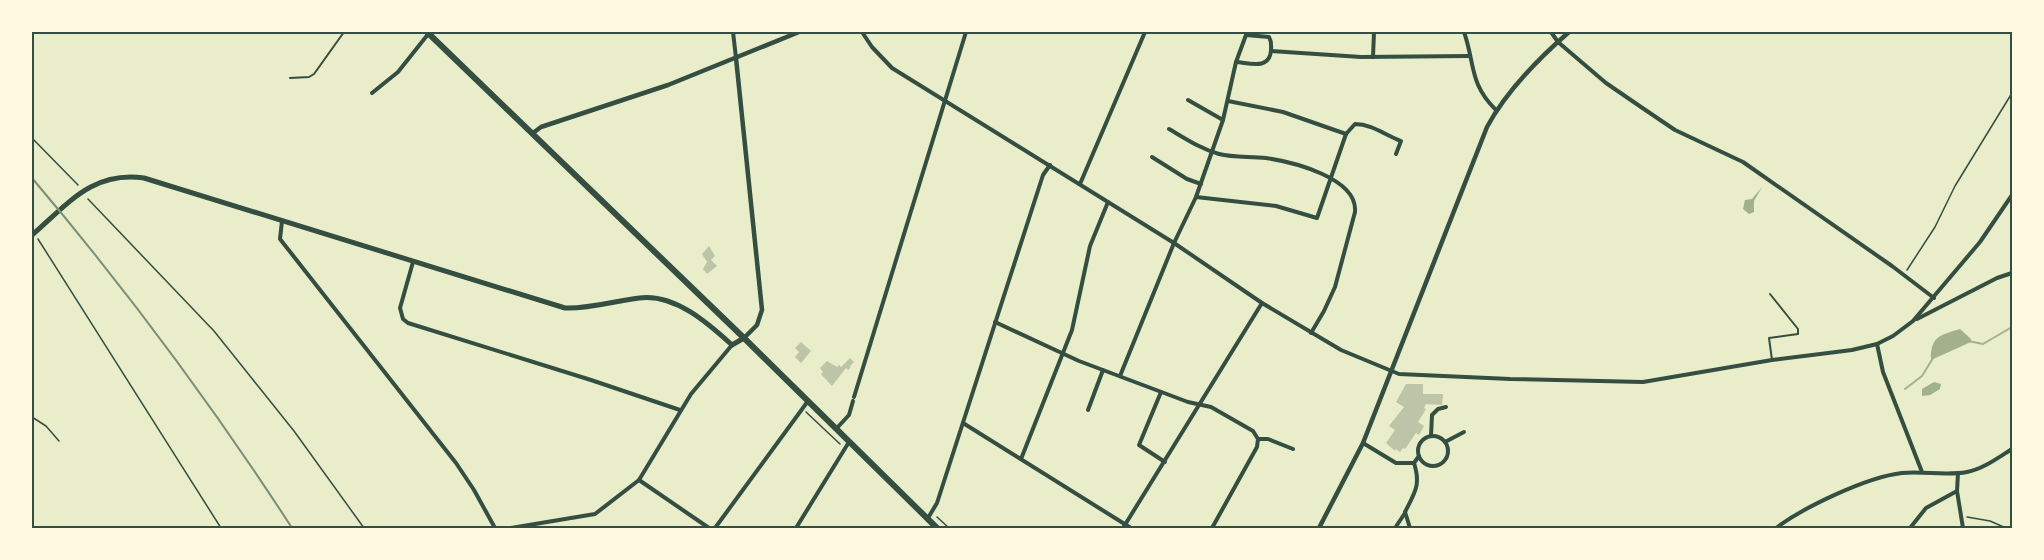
<svg xmlns="http://www.w3.org/2000/svg" width="2044" height="560" font-family="Overpass,sans-serif">
<style>
.water{fill:#a3b18a}
.lines{fill:none;stroke-linecap:round;stroke-linejoin:round}
.stream{stroke:#a3b18a;stroke-width:2}
.building{fill:#bcc5a7}
.path{stroke:#344e41;stroke-width:1.5}
.service{stroke:#344e41;stroke-width:2}
.minor{stroke:#344e41;stroke-width:4}
.tertiary{stroke:#344e41;stroke-width:4.5}
.secondary{stroke:#344e41;stroke-width:5}
.primary{stroke:#344e41;stroke-width:6}
.rail{stroke:#7c8e77;stroke-width:2}
.neatline{fill:none;stroke:#344e41;stroke-width:2}
</style>
<rect width="100%" height="100%" fill="#e9edc9"/>
<g class="water">
<polygon points="1762,187 1754,201 1754,212 1749,214 1743,209 1745,200 1752,199"/>
<path d="M1960 329 1971 339V342L1931 360C1930 336 1941 335 1960 329Z"/>
<polygon points="1934,382 1941,384 1940,389 1930,395 1922,396 1922,389"/>
</g>
<g class="lines">
<g class="stream">
<polyline points="1968,341 1983,344 2012,327"/>
<polyline points="1905,389 1922,376 1933,358"/>
</g>
</g>
<g class="building">
<polygon points="709,246 715,256 711,260 717,266 707,274 703,269 707,262 702,254"/>
<polygon points="801,342 811,351 801,363 795,357 799,352 795,348"/>
<polygon points="850,358 854,362 850,366 851,367 848,370 846,368 832,386 821,374 823,372 820,368 827,361 837,367 839,365 841,367"/>
<polygon points="1406,384 1423,384 1423,394 1443,394 1442,405 1426,404 1424,408 1426,409 1418,422 1424,426 1419,435 1416,433 1405,449 1403,448 1400,452 1396,449 1395,451 1386,443 1395,430 1389,426 1404,407 1396,402"/>
</g>
<g class="lines">
<g class="path">
<polyline points="32,138 78,185"/>
<polyline points="88,199 214,331 294,431 364,528"/>
<polyline points="38,239 221,528"/>
<polyline points="1907,270 1935,227 1955,186 2012,93"/>
<polyline points="806,412 840,444"/>
<polyline points="32,417 46,426 59,441"/>
<polyline points="937,517 949,528"/>
<polyline points="1967,517 1990,521 2006,528"/>
</g>
<g class="service">
<polyline points="290,78 309,77 314,74 344,32"/>
<polyline points="1770,294 1798,329 1798,334 1769,338 1772,360"/>
</g>
<g class="minor">
<polyline points="733,32 736,58"/>
<polyline points="862,32 872,47 892,68 1174,243 1262,303 1341,350 1399,374 1510,379 1643,382 1772,360 1852,350 1877,344 1893,336 1913,321 1980,242 2012,195"/>
<path d="M1464 32C1475 63 1469 84 1496 110"/>
<polyline points="1551,32 1558,42 1606,83 1641,107 1675,130 1743,162 1892,266 1934,298"/>
<path d="M1246 35 1269 37C1272 42 1271 45 1271 51 1269 70 1250 63 1236 62Z"/>
<polyline points="1271,51 1361,57 1470,56"/>
<polyline points="1373,57 1374,32"/>
<polyline points="372,93 398,72 429,33"/>
<polyline points="1188,100 1223,120"/>
<polyline points="1228,101 1283,112 1346,134"/>
<path d="M1169 129C1186 139 1201 149 1219 154 1234 158 1251 156 1266 158 1293 162 1358 178 1355 212L1335 287 1324 311 1311 333"/>
<polyline points="1152,157 1187,179 1201,184"/>
<polyline points="1080,184 1145,32"/>
<path d="M1196 197 1276 206 1317 218 1346 134 1355 124C1372 124 1385 135 1401 141L1396 154"/>
<polyline points="282,221 280,239 456,463 474,490 495,528"/>
<polyline points="413,262 400,308 403,319 408,323 591,380 680,410"/>
<polyline points="1917,319 1997,278 2012,273"/>
<polyline points="995,322 1079,361 1188,402 1211,407 1253,431 1258,439 1268,439 1293,449"/>
<polyline points="1877,344 1883,372 1922,472"/>
<polyline points="1120,376 1174,243 1196,197 1223,120 1236,62"/>
<polyline points="1161,392 1139,445 1165,462"/>
<polyline points="854,397 966,32"/>
<polyline points="1088,410 1103,370"/>
<polyline points="963,423 1131,528"/>
<polyline points="836,429 849,415 853,401"/>
<polyline points="1431,436 1432,415 1438,409 1446,407"/>
<circle cx="1433" cy="451" r="15"/>
<polyline points="1445,442 1464,432"/>
<polyline points="1363,443 1396,463 1414,463 1419,456"/>
<polyline points="1021,459 1072,330 1090,246 1108,202"/>
<polyline points="1958,473 1957,491 1963,528"/>
<polyline points="639,480 709,528"/>
<polyline points="928,518 937,503 1043,175 1050,165"/>
<polyline points="511,528 595,514 639,480 691,394 732,345"/>
<polyline points="715,528 808,401"/>
<polyline points="796,528 849,442"/>
<polyline points="1123,528 1262,303"/>
<polyline points="1212,528 1257,447 1258,439"/>
<polyline points="1395,528 1405,513"/>
<path d="M1410 528 1405 512C1415 492 1421 485 1414 463"/>
<path d="M1776 528C1804 507 1867 477 1902 473 1924 471 1946 476 1967 472 1983 469 1999 457 2012 449"/>
<polyline points="1910,528 1926,508 1957,491"/>
</g>
<g class="tertiary">
<polyline points="736,58 762,310 757,325 744,338"/>
<polyline points="533,133 541,127 668,85 799,32"/>
<path d="M1319 528 1363 443 1487 127C1507 90 1538 59 1569 32"/>
</g>
<path class="secondary" d="M32 235C68 204 92 171 144 178L565 308C590 309 614 301 639 298 674 293 708 323 732 345L744 338"/>
<polyline class="primary" points="427,32 744,338 937,528"/>
<path class="rail" d="M32 178C126 289 213 406 292 528"/>
</g>
<rect width="2044" height="560" fill="none" stroke="#fefae0" stroke-width="66"/>
<rect x="33" y="33" width="1978" height="494" class="neatline"/>
</svg>
